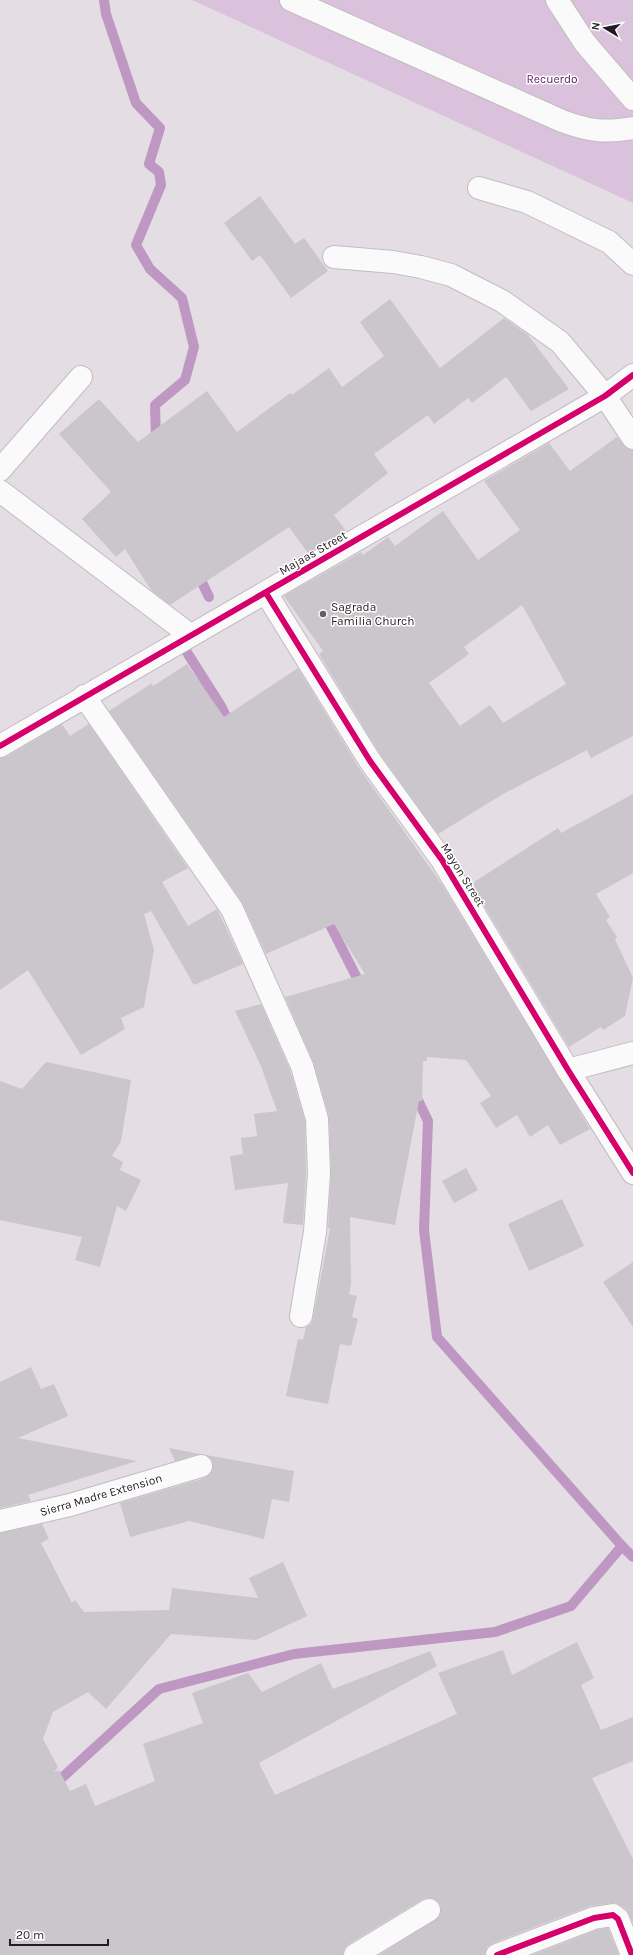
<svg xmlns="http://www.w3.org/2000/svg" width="633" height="1955" font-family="Karla,sans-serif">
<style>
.green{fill:#dbc2dc}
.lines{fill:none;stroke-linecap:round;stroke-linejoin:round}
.stream{stroke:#be98c2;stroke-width:10}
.building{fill:#cac6cb;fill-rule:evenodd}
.minor-casing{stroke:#c1bcc1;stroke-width:24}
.minor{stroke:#fbfafb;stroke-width:22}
.cycleway-casing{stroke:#fff;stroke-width:8}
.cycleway{stroke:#d6006c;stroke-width:6}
.poi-dot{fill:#656065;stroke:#fff;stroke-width:1.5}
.labels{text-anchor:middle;stroke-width:3;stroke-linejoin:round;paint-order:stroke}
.park-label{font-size:12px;fill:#58185f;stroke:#fff}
.street-label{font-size:12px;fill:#211c21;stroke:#fff}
.poi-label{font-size:12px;fill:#211c21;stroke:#fff;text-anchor:start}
</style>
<rect width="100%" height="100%" fill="#e4dee4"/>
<polygon class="green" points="192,0 633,0 633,203"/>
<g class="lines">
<g class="stream">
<polyline points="104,0 106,14 136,103 160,128 149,164 159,172 161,185 136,245 150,269 182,298 194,347 185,380 155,405 156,441"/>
<polyline points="197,572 209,597"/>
<polyline points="181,643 221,706 231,727"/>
<polyline points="325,915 362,988"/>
<polyline points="413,1090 428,1121 424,1230 437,1337 622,1546"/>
<polyline points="53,1786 159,1689 294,1654 495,1632 571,1606 622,1546 633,1557"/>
</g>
</g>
<g class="building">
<polygon points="260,196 295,244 304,238 328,271 291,298 260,255 252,261 224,223"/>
<polygon points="390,299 440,368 504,318 528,335 569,389 531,411 506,377 472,403 468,398 434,424 428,415 374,454 388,473 334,515 346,531 308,553 289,527 170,605 151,590 125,549 116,557 82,519 111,492 59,434 99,399 138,442 207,391 237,432 290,393 292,395 329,368 342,387 384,356 360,322"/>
<path d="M617 437 627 449 633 450V736L591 758 587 750 503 794 438 834 380 754 319 654 323 651 284 596 361 552 363 555 388 537 395 546 443 511 478 560 520 530 484 481 549 443 570 471ZM522 605 566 684 503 723 490 705 460 726 429 683 469 654 464 647Z"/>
<polygon points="187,664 224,717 298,668 359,768 443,886 590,1129 560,1145 548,1125 530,1137 517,1115 496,1128 480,1103 491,1096 466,1060 427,1057 427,1061 423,1061 422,1101 419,1101 395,1225 350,1217 351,1284 349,1294 357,1296 352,1317 358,1319 351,1346 340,1344 328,1404 286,1396 298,1339 303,1340 306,1327 311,1324 313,1318 330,1229 328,1228 331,1173 329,1116 313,1061 285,997 365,974 334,924 266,954 242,902 109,711 152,683 153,686"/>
<polygon points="62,724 70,736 89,724 188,868 162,882 188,926 217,909 243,964 194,985 151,911 144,914 154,950 144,1007 121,1018 125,1029 81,1055 28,970 0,990 0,758 6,757"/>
<polygon points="633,794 633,873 596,894 610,917 606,920 617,937 615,939 633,978 625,1016 603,1030 601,1027 569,1047 471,884 558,828 561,833"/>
<polygon points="261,1004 290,1070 305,1121 306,1173 303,1225 283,1223 288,1183 235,1190 230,1156 243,1154 241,1138 257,1136 254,1114 277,1111 261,1066 235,1011"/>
<polygon points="46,1062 131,1080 121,1141 112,1156 123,1162 120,1170 141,1180 126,1211 117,1206 100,1267 75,1260 82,1237 0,1220 0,1081 22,1089"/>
<polygon points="466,1168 478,1190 454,1203 442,1181"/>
<polygon points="562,1199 584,1246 529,1271 508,1224"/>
<polygon points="633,1262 633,1327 603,1282"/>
<polygon points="31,1367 41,1389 54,1384 68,1416 18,1438 137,1461 28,1495 31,1501 0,1508 0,1382"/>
<polygon points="169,1448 200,1454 175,1461"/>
<polygon points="206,1455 294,1471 289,1502 272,1499 264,1539 189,1521 130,1537 120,1503 205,1478 210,1474 213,1469 213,1462"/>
<polygon points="42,1524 49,1539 41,1543 72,1603 75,1600 84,1612 169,1610 172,1588 258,1598 249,1578 283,1562 307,1616 256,1640 171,1634 106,1709 88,1692 53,1712 43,1739 58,1767 54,1772 59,1770 70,1791 86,1784 95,1806 155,1781 143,1744 203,1723 192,1693 248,1673 262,1692 321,1663 333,1689 430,1651 437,1666 259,1763 275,1795 457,1714 438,1673 503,1650 512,1675 577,1642 594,1678 581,1685 601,1730 633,1717 633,1761 592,1778 633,1859 633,1923 626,1909 616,1903 611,1903 590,1906 493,1943 487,1947 485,1955 379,1955 440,1916 441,1910 440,1904 435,1899 428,1898 423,1899 349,1944 344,1949 343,1955 0,1955 0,1533"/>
<polygon points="608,1928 619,1955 532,1955 597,1930"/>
</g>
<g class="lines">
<g class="minor-casing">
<g id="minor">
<path d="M291 0 562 121C589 131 605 133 633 128"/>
<polyline points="557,0 585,43 633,99"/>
<polyline points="479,188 527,202 609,242 633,264"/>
<polyline points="334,257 393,262 421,267 451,275 502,301 560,342 605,396 633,438"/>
<polyline points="0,470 81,377"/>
<polyline points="0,491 190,635"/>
<polyline points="266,593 370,761 442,860 568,1070 633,1173"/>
<polyline points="84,696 232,909 302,1066 317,1119 319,1173 315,1232 301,1316"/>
<polyline points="0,746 605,396 633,375"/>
<polyline points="568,1070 633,1053"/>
<polyline points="0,1521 70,1505 201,1466"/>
<polyline points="355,1955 429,1910"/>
<polyline points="497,1955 594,1918 613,1915 618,1919 632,1955"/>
</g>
</g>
<use href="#minor" class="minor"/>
<g class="cycleway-casing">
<g id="cycleway">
<polyline points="266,593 370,761 442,860 568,1070 633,1173"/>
<polyline points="0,746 605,396 633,375"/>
<polyline points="497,1955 594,1918 613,1915 618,1919 632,1955"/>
</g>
</g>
<use href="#cycleway" class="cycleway"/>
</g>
<circle class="poi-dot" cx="323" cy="614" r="4"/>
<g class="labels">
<g class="park-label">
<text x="552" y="83">Recuerdo</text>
</g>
<g class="street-label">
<text transform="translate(313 553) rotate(-30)" y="4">Majaas Street</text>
<text transform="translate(463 875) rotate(58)" y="4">Mayon Street</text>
<text transform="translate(101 1495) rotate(-16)" y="4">Sierra Madre Extension</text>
</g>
<g class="poi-label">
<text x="331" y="611">Sagrada<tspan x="331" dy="14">Familia Church</tspan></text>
</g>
</g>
<g transform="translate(605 28) rotate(280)" stroke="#ffffff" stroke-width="3" paint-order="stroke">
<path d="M0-3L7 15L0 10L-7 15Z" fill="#211c21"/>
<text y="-6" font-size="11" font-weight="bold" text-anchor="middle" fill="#211c21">N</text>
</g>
<path d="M10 1939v6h98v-6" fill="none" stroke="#211c21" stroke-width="2"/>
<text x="16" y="1939" font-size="12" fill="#211c21" stroke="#ffffff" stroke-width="3" paint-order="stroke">20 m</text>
</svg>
